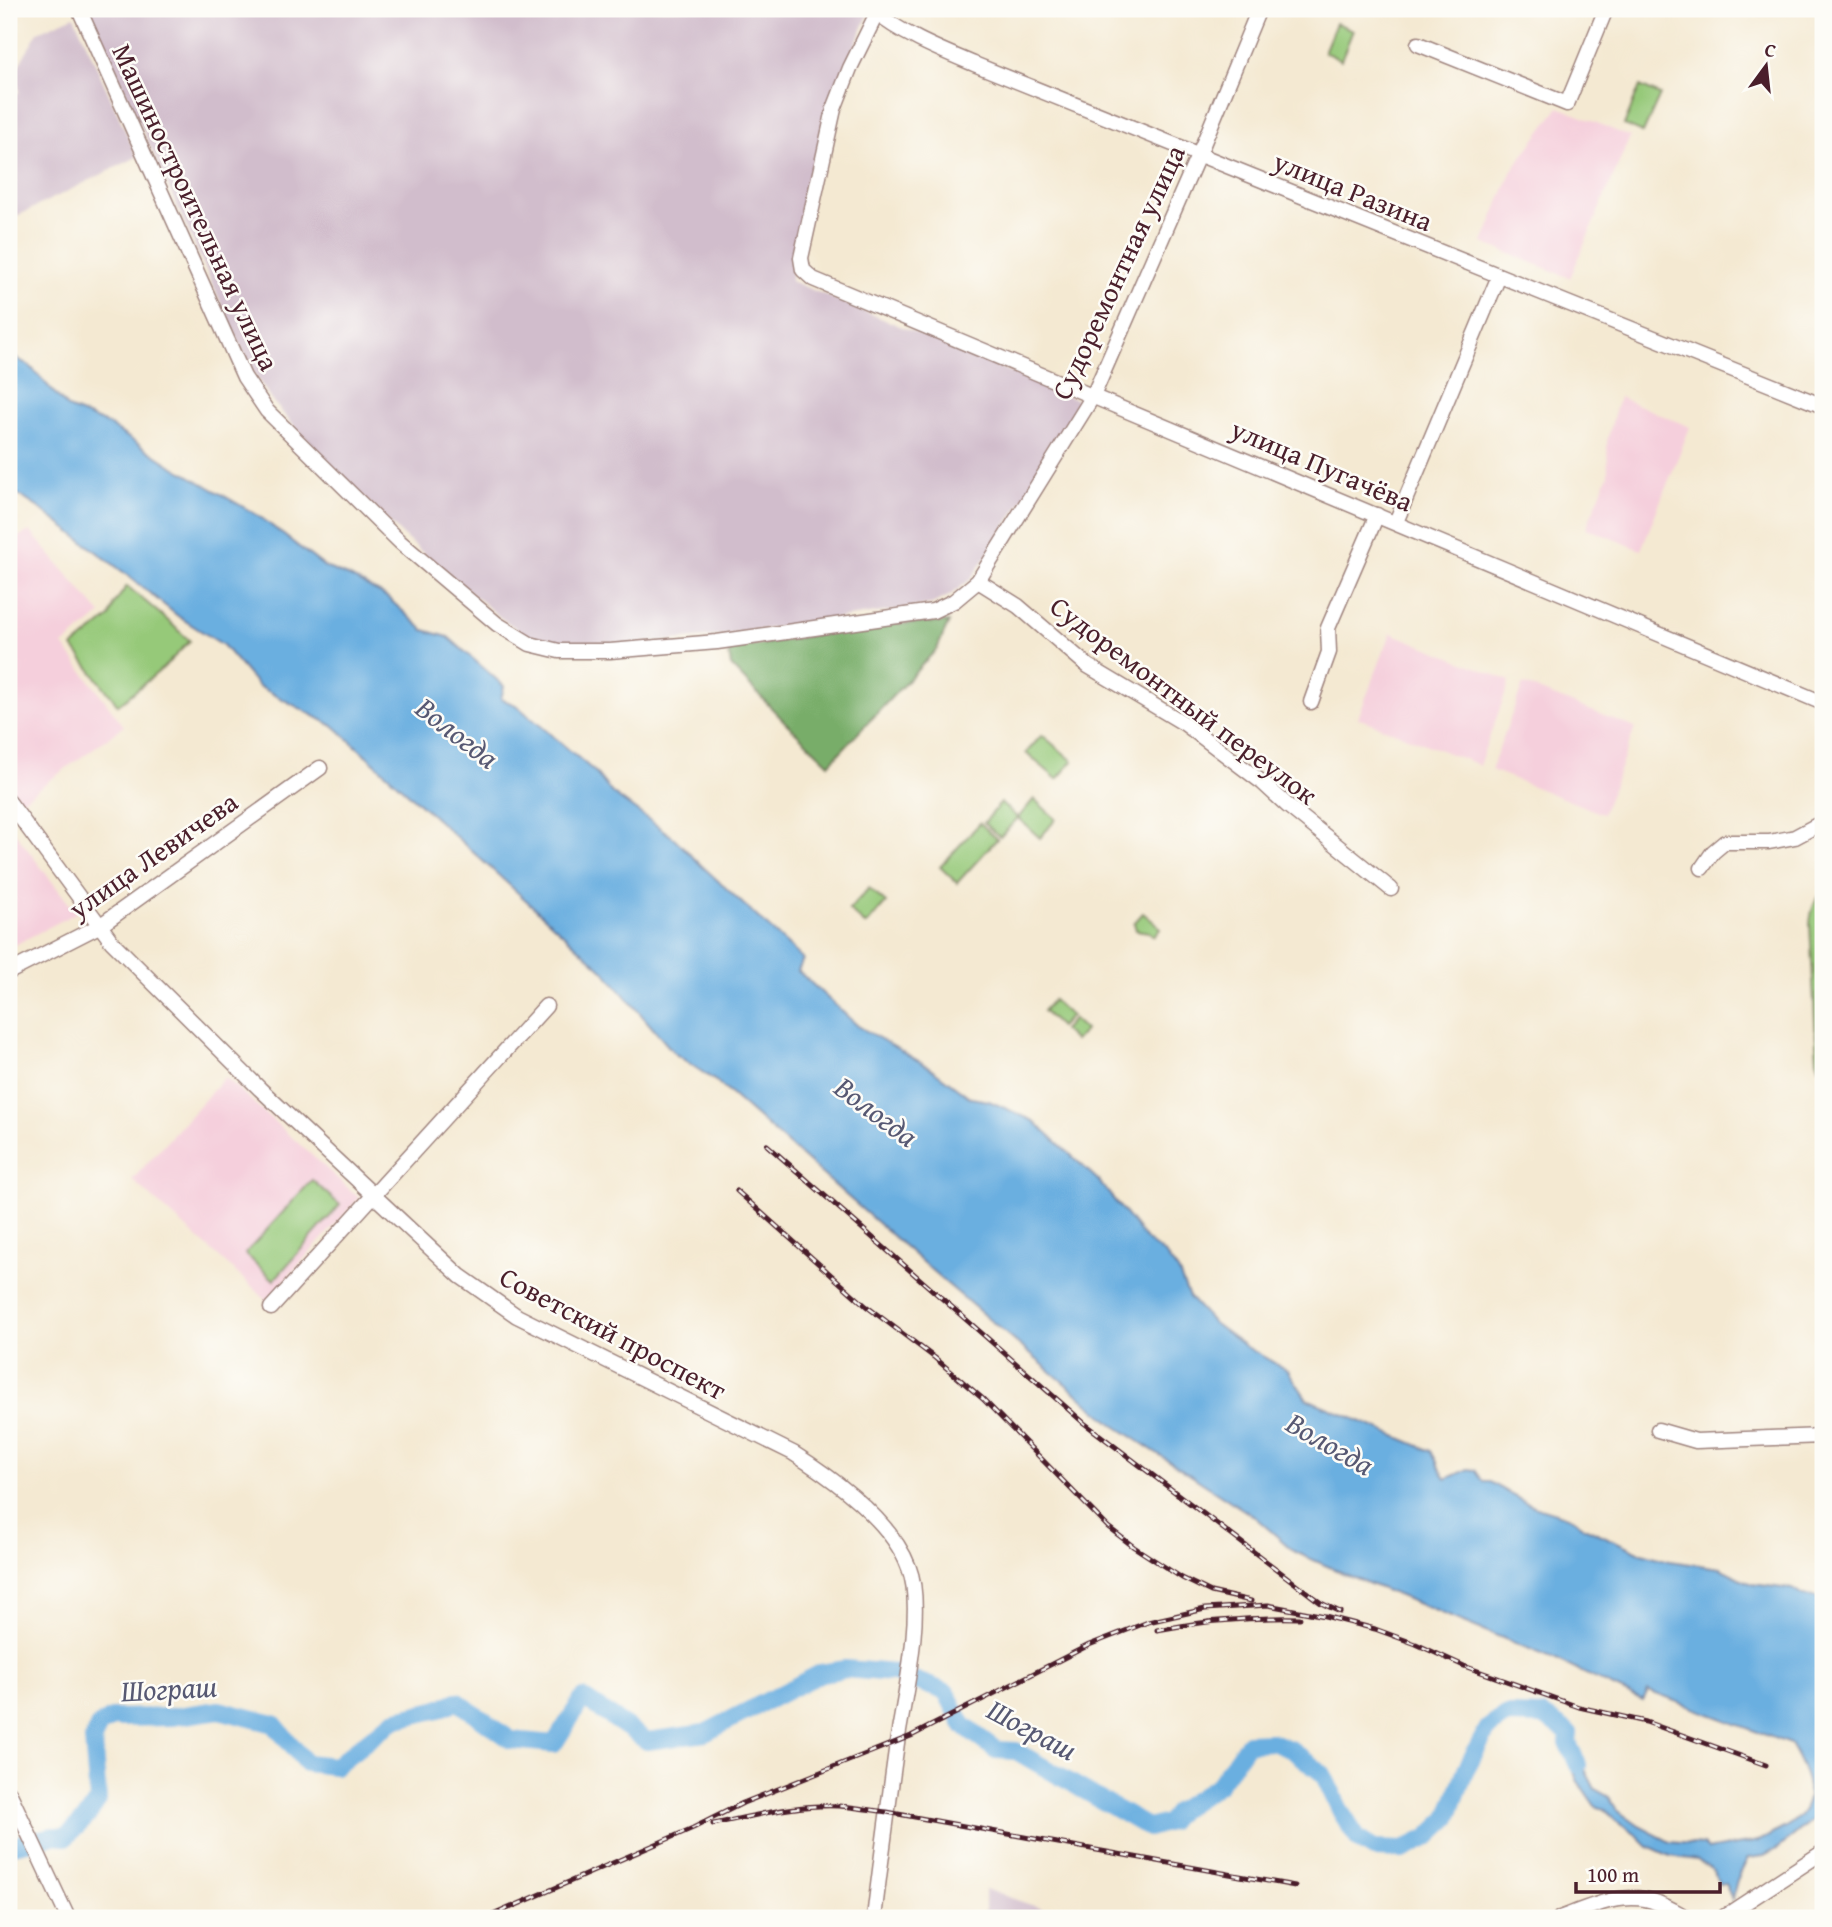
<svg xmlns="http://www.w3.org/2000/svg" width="1832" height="1927" font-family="'Gentium Book Plus',serif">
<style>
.built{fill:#f5cfdc}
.industrial{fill:#d1bdcc}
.green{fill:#96c979;stroke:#707452;stroke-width:2}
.forest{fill:#78ad69;stroke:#61664a;stroke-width:2}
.water{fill:#6aafe0;stroke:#5a6786;stroke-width:2}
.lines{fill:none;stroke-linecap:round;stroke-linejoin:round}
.river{stroke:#6aafe0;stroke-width:18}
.minor-casing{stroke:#9f847e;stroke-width:17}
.minor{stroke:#fff;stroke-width:14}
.rail-casing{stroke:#4a1f2b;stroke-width:5}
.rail{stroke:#fdfcf7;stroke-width:2.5;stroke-dasharray:8;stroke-linecap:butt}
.labels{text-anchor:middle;stroke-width:5;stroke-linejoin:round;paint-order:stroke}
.street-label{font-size:28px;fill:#4a1f2b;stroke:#fdfcf7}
.water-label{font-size:30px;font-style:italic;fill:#575973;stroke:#fdfcf7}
</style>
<rect width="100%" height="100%" fill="#fdfcf7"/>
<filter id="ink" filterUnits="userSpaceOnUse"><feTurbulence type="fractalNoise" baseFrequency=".0143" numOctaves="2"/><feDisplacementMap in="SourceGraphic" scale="14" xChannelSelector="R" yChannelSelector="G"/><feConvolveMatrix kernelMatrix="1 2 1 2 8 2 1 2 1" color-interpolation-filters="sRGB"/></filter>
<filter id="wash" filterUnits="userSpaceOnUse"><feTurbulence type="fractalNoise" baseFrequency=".00686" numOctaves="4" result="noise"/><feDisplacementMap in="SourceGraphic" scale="28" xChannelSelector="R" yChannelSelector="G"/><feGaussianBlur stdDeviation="1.57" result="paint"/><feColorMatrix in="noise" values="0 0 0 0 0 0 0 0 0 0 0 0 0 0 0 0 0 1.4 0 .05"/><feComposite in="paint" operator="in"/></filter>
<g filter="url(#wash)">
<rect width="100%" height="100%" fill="#f4e9d2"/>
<g class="built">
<polygon points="1559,107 1630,137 1570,278 1483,243 1512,170"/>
<polygon points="1619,397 1690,427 1641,550 1586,528 1608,475 1607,441"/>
<polygon points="30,531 101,614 63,645 124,726 9,810 9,541"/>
<polygon points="1391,633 1510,681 1479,765 1358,718"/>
<polygon points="1523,684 1635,728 1603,814 1491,770"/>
<polygon points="9,825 76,913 9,948"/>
<polygon points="225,1077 359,1198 267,1300 132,1180"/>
</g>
<g class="industrial">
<polygon points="88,9 860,9 868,15 828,111 792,258 791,281 1086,403 971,579 949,596 932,604 897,610 717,636 610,646 558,645 532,639 501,618 403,536 314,449 274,403 253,372 209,277"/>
<polygon points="74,16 137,157 9,220 9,92 19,93 16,70 38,32"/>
<polygon points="985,1889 1069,1918 985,1918"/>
</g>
<g class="green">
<polygon points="1336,23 1353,30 1341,60 1324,52"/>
<polygon points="1640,86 1660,95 1643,133 1624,125"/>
<polygon points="127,586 165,618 190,641 163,668 118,705 73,647 110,617 114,604"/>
<polygon points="1042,735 1073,761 1057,779 1026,753"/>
<polygon points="1034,799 1056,819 1040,838 1018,818 1000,837 984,823 1001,803 1018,818"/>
<polygon points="980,823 997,839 957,883 940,867"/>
<polygon points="869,888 886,903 866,925 849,910"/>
<path d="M1823 893V1076L1817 1060 1810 924C1811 913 1813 900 1823 893Z"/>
<polygon points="1143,913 1161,928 1154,936 1149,932 1136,930 1134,923"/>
<polygon points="1053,1000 1071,1016 1060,1027 1043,1011"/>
<polygon points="1073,1019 1085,1030 1075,1041 1063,1030"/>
<polygon points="312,1180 340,1205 274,1280 245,1254"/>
</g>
<polygon class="forest" points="949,622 937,649 829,764 785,722 731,666 728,647 759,645 869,625"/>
<path class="water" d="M9 354 30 366 68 408 107 424 169 464 259 516 325 567 350 577 387 597 424 630 448 637 504 686 501 699 516 705 595 772 612 793 674 838 702 866 803 959 798 971 858 1026 929 1067 971 1098 989 1101 1034 1121 1098 1180 1147 1241 1165 1254 1178 1271 1189 1297 1212 1322 1245 1346 1288 1371 1307 1399 1431 1451 1446 1479 1468 1469 1475 1470 1483 1482H1490C1504 1490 1517 1499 1531 1505 1546 1511 1574 1516 1584 1527L1639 1552 1669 1561 1720 1568 1752 1584 1792 1589 1803 1596 1823 1598V1811L1779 1848 1764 1856 1748 1858 1737 1880 1732 1899 1725 1884H1719L1714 1871 1697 1860 1670 1856 1648 1846 1638 1836 1620 1824 1604 1809 1595 1806 1577 1780 1569 1758 1568 1743 1576 1752 1595 1789 1609 1797 1617 1810 1639 1826 1670 1842 1703 1845 1708 1850C1724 1846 1742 1845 1758 1841 1765 1839 1771 1834 1778 1831 1823 1810 1810 1779 1790 1744L1648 1691 1643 1701 1554 1659 1343 1573 1295 1552 1256 1518 1114 1425 945 1282 717 1082 674 1053 604 971 335 727 258 686 223 645 179 617 131 578 39 508 9 489Z"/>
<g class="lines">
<polyline class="river" points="9,1846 53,1836 66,1837 87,1817 98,1800 93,1739 99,1726 112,1718 171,1717 219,1710 274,1724 306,1763 335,1766 394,1720 439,1709 457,1701 511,1740 554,1744 583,1698 647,1741 705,1733 821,1673 845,1669 895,1673 946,1692 963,1725 996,1750 1016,1751 1149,1828 1169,1822 1178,1811 1218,1785 1248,1743 1272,1742 1292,1750 1323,1774 1341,1812 1358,1839 1374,1849 1403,1850 1427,1838 1448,1818 1466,1769 1488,1728 1502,1718 1508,1715 1543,1716 1569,1733 1568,1743 1578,1765"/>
</g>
</g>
<g filter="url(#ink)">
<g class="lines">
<g class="minor-casing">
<g id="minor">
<polyline points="79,9 244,377 267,411 400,542 497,624 530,644 559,651 610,651 717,642 933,611 954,601 978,581 1093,396 1204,142 1259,9"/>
<path d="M871 9C901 34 938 49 974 64L1823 406"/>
<polyline points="877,13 850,68 834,109 801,258 803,270 813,279 1823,703"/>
<polyline points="1418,44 1567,104 1606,9"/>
<polyline points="1396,522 1499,276"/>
<polyline points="978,581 1018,606 1088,666 1185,724 1263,783 1288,806 1391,889"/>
<polyline points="1311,702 1329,652 1328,628 1377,515"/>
<path d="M9 802 112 942 260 1089 460 1276 517 1316 793 1453C834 1479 892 1521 909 1568 925 1609 904 1698 897 1743 889 1801 881 1860 874 1918"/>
<polyline points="1702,868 1713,852 1725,842 1769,842 1795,837 1823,822"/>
<polyline points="9,972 101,925 320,768"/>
<polyline points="271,1308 546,1006"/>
<polyline points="1658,1430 1696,1441 1823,1436"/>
<polyline points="9,1792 68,1918"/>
<path d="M1560 1918C1590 1907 1626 1889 1658 1903 1668 1907 1678 1913 1688 1918"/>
<polyline points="1722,1918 1823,1852"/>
</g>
</g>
<use href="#minor" class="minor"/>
<g class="rail-casing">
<g id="rail">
<polyline points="767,1145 1084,1423 1321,1603 1340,1612"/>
<polyline points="737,1191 866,1306 935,1358 983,1399 1108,1527 1134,1547 1182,1578 1211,1592 1251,1601"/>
<path d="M1157 1630C1204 1621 1252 1617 1300 1618"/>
<path d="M713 1824C754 1816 797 1804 838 1806 855 1807 871 1810 887 1812L1295 1886"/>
<polyline points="486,1918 693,1828 743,1803 911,1736 1089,1645 1148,1622 1205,1609 1268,1605 1325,1616 1375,1629 1416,1644 1464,1666 1579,1707 1646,1722 1766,1765"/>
</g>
</g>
<use href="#rail" class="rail"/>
</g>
</g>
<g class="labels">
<g class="street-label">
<text transform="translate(1353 191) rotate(22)" y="10">улица Разина</text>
<text transform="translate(196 207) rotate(65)" y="10">Машиностроительная улица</text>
<text transform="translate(1118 272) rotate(-65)" y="10">Судоремонтная улица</text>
<text transform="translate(1322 465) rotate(23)" y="10">улица Пугачёва</text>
<text transform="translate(1184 700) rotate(37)" y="10">Судоремонтный переулок</text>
<text transform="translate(153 855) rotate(-35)" y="10">улица Левичева</text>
<text transform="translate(613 1333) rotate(28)" y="10">Советский проспект</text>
</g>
<g class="water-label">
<text transform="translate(457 733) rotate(38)" y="10">Вологда</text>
<text transform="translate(876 1112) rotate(37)" y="10">Вологда</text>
<text transform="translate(1330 1444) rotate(30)" y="10">Вологда</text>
<text transform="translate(169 1689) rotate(-3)" y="10">Шограш</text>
<text transform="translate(1032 1730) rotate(28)" y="10">Шограш</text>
</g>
</g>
<rect width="1832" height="1927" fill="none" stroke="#fdfcf7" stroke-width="35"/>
<g transform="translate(1766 66) rotate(15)" stroke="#fdfcf7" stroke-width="5" paint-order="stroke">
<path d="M0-5L12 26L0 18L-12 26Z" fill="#4a1f2b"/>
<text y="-10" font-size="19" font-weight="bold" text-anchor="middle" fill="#4a1f2b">С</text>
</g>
<path d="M1576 1882v10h144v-10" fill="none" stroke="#4a1f2b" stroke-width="3.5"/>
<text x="1587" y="1882" font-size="21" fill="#4a1f2b" stroke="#fdfcf7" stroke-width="5" paint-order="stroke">100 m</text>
</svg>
